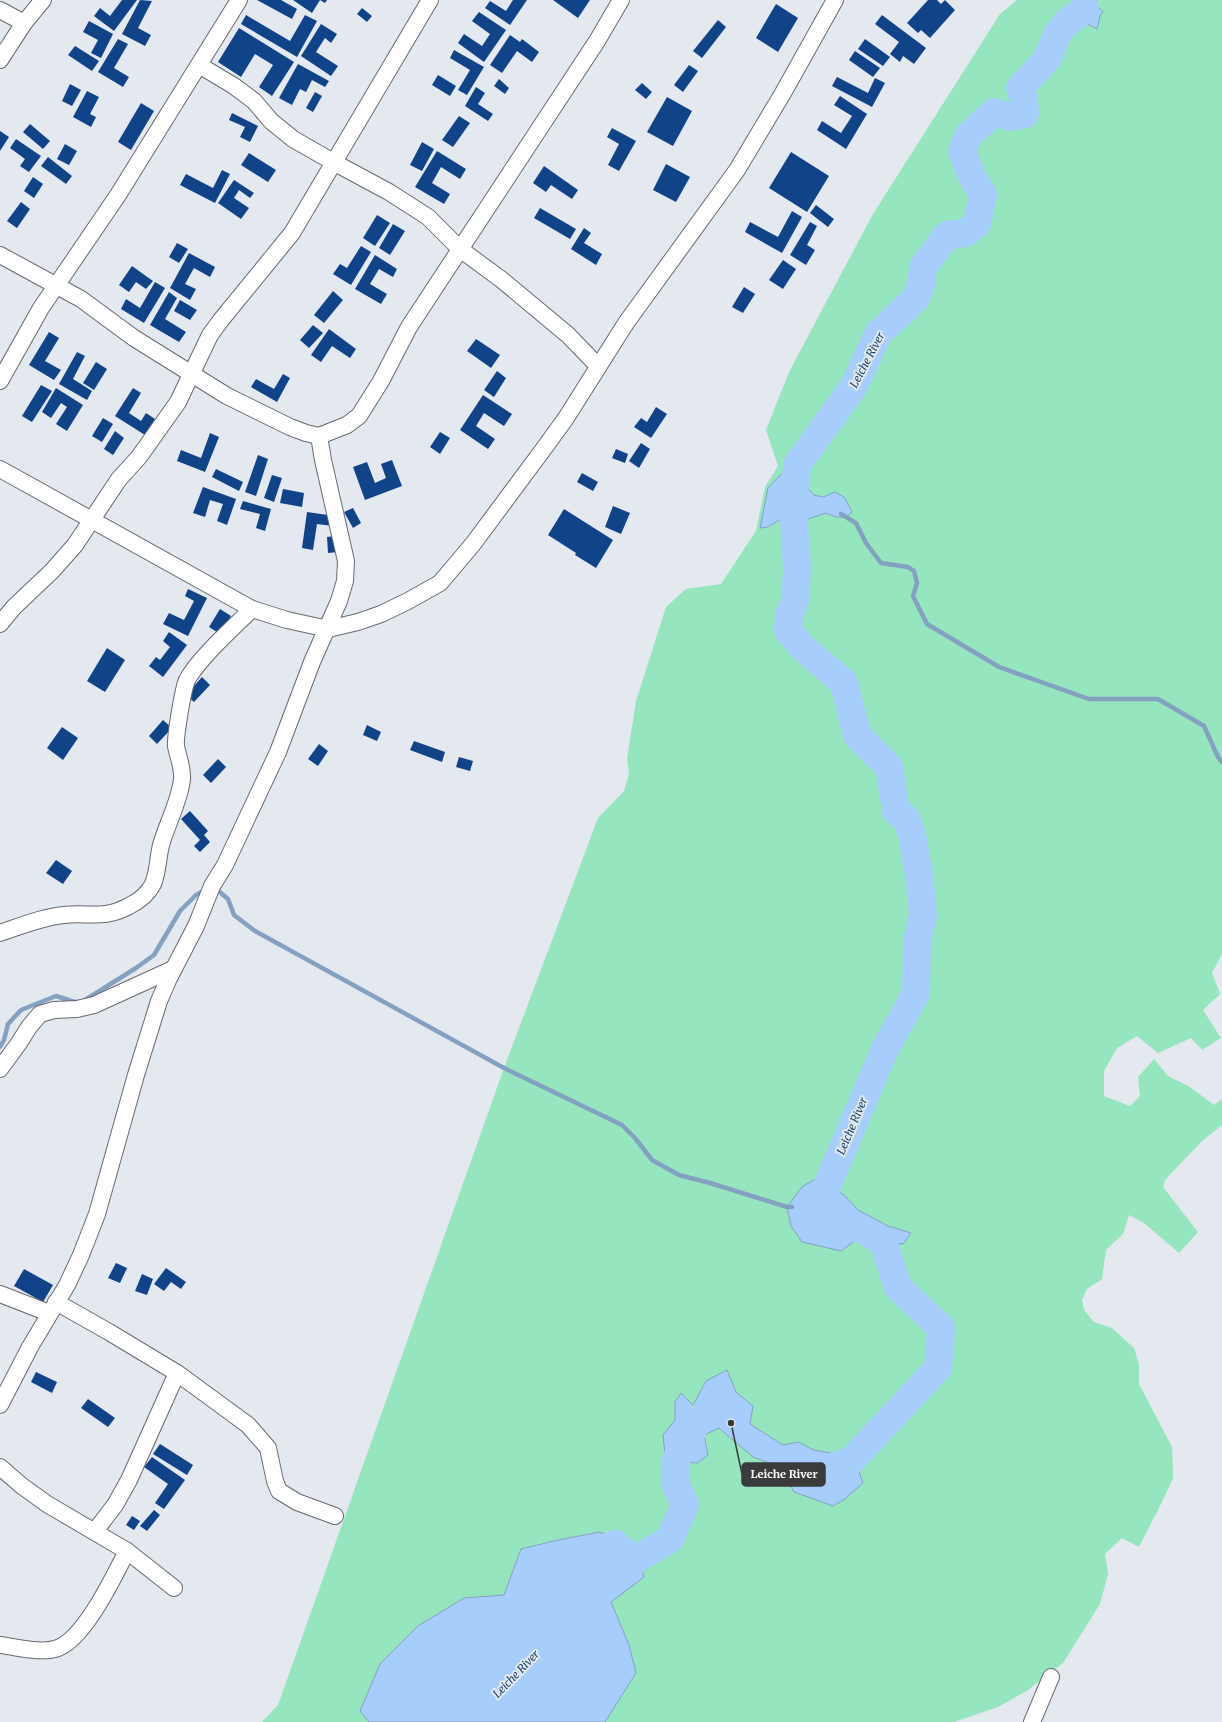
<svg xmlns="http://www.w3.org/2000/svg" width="1222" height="1722" font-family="Merriweather,serif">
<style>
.green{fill:#95e5bf}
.water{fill:#a6cdfb;stroke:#85a1c2}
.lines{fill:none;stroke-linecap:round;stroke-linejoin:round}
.stream{stroke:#85a1c2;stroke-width:4.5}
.river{stroke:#a6cdfb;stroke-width:28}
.building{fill:#114389}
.minor-casing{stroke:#676a70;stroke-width:18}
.minor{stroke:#fff;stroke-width:16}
.labels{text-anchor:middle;stroke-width:4;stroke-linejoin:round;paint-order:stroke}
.water-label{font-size:11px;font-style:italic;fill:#144171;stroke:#e4e8ef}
.leader{fill:none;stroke:#393b3d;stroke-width:1.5}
.callout-dot{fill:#393b3d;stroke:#e4e8ef;stroke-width:1.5}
.callout{fill:#393b3d;stroke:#393b3d;stroke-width:1.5}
.callout-label{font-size:11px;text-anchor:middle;font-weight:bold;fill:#fff}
</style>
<rect width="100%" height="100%" fill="#e4e8ef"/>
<polygon class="green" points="1017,0 1222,0 1222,954 1212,973 1220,994 1203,1010 1221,1038 1202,1050 1191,1038 1158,1053 1137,1036 1117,1048 1104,1071 1104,1096 1130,1106 1140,1096 1138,1077 1154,1059 1168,1076 1190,1087 1214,1105 1222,1099 1222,1125 1202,1141 1165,1180 1163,1187 1198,1232 1179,1253 1144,1223 1129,1215 1123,1234 1106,1250 1102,1279 1087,1289 1082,1300 1084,1310 1094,1322 1112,1328 1134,1348 1139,1364 1139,1384 1172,1447 1173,1478 1161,1504 1139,1547 1122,1538 1105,1554 1108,1574 1100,1604 1063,1663 1028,1690 998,1707 954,1722 262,1722 278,1705 504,1068 598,818 624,791 629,774 627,759 636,701 666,607 686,589 721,584 756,531 765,487 778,466 766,430 789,372 873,214 1000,14"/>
<g class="water">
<polygon points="1089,0 1096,0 1097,6 1103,12 1100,16 1097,29 1089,25 1085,20 1082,21 1068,12 1075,2"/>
<path d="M805 449 811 453 803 473 804 485 814 495 823 497 835 492 844 497 852 512C843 521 836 517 826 513L796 523 784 517 768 527 760 528 768 488Z"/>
<polygon points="815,1179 844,1195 858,1210 888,1226 911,1233 903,1244 857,1239 841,1251 802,1242 791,1226 787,1207 802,1187"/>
<polygon points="727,1370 736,1392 753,1406 750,1424 783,1445 798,1442 814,1450 842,1455 857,1466 863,1483 845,1499 833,1506 794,1492 785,1476 791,1471 753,1457 719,1428 704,1435 708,1455 697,1463 680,1462 667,1476 663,1435 675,1420 675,1402 681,1393 693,1405 706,1381"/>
<polygon points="600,1532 637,1548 644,1577 611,1602 629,1645 636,1673 605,1722 369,1722 360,1711 380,1664 418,1626 464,1598 504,1595 521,1549 558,1540"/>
</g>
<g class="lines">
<g class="stream">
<polyline points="841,514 856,523 866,543 881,563 908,567 914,571 917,583 913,596 927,624 999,667 1089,699 1158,699 1204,726 1218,757 1222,762"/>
<polyline points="215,888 228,899 234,915 255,931 504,1068 622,1125 635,1138 652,1160 679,1175 710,1183 787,1207 792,1207"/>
<polyline points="85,1000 136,968 154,955 180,911 196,895 205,890"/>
<polyline points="0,1047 4,1040 8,1024 21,1010 56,996 75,1002 78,1002"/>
</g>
<g class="river">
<polyline points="814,1467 821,1470 851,1461 938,1368 941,1328 898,1287 883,1242 864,1230 842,1224 824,1206 827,1186 884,1051 916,993 917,942 923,915 919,875 912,835 906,819 896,811 889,767 857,735 844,683 802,647 788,630 789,614 795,602 797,570 793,505 797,465 854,386 878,334 916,298 921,284 923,267 947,235 965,233 977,224 983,194 972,177 962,151 968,136 994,112 1010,117 1025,114 1024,101 1020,88 1047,59 1057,35 1064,25 1085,9"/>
<polyline points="609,1547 615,1544 635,1560 670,1539 685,1505 675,1483 676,1459 692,1432"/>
</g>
</g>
<g class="building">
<polygon points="122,0 137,0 114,31 94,16 100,8 110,16"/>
<polygon points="140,0 152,1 138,28 151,35 145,46 122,34"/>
<polygon points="257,0 281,0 297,9 292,19"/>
<polygon points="293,0 327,0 325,3 320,0 312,13"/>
<polygon points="513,0 527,0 510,25 485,8 490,1 506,11"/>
<polygon points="553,0 590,0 578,18"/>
<polygon points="928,0 937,0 941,4 945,0 955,10 930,38 921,30 918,33 907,23"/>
<polygon points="776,4 798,18 778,52 756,38"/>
<polygon points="362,8 372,16 367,22 357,14"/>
<polygon points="479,12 506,30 484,62 458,43 464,34 482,46 490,34 472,21"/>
<polygon points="246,15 290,41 305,15 317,21 297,57 241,24"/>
<polygon points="882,15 926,48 914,64 903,56 900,62 890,54 899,42 875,24"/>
<polygon points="718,20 726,27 702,58 693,51"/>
<polygon points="89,21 113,34 101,58 91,53 98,40 83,32"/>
<polygon points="321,24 337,34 331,43 325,38 316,52 338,66 331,76 301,56"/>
<polygon points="239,28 294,62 272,96 259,87 273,65 255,54 241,77 218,62"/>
<polygon points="510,35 520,42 522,39 539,52 532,62 517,51 502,73 490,65"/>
<polygon points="118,39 128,44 114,68 129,77 123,87 98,72"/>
<polygon points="865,39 890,57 883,66 858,49"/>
<polygon points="75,46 99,61 92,71 68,55"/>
<polygon points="454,50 484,67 467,95 458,90 470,70 450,58"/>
<polygon points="855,51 880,68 873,77 849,60"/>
<polygon points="298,64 329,81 325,87 312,80 306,92 300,89 292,105 279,98"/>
<polygon points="689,65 698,71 683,92 674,85"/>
<polygon points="438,75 456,86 450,96 432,85"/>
<polygon points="837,77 868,93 875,78 885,83 872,107 832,86"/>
<polygon points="499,79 509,88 505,94 494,86"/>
<polygon points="642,83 652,92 646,99 635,90"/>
<polygon points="70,84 81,90 72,106 62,101"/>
<polygon points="476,87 485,93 478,104 493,114 488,121 465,106"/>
<polygon points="87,91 99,97 90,114 96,117 91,127 73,117"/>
<polygon points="315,92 322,96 313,112 306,108"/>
<polygon points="840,96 867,114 846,149 817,130 822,121 841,133 852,116 834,105"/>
<polygon points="667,97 692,111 673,146 647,132"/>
<polygon points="141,103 154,111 131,150 118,142"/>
<polygon points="232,113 258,126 250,142 240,137 245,127 229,120"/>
<polygon points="459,116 470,123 453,147 442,140"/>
<polygon points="30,124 50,141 43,149 23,132"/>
<polygon points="612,128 636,141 619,171 608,165 619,144 607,137"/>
<polygon points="0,131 9,137 0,151"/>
<polygon points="16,139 41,156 29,172 20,166 25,159 10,148"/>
<polygon points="422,142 434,149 422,171 410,165"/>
<polygon points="65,144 77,151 69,165 57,159"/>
<polygon points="437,151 466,169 460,179 441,167 432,183 450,194 444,204 415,187"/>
<polygon points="791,152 829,176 807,212 769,188"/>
<polygon points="249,153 276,170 268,182 241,165"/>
<polygon points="48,157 72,176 66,184 41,166"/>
<polygon points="666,164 690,177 676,202 653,190"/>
<polygon points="544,166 578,190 572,199 551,185 546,192 533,183"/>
<polygon points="222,170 230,174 215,203 180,185 186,174 213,188"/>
<polygon points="33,177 43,184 34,198 24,191"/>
<polygon points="234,180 254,193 250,198 239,190 234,198 249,208 241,219 218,203"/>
<polygon points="21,202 30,209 17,228 7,221"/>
<polygon points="816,205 834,219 828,227 810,213"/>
<polygon points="540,208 576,229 570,239 534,218"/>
<polygon points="792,211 802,217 782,253 745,232 750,222 778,237"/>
<polygon points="377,215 390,223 375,246 363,238"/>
<polygon points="810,222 817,226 807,245 815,250 806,265 790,255"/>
<polygon points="393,224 405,231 390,255 379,248"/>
<polygon points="584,228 591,233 584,243 602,254 596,265 571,249"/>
<polygon points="177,243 188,249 179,263 169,257"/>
<polygon points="361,246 371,252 351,285 333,274 340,264 347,268"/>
<polygon points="189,253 215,267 210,277 194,268 185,284 196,289 190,300 170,288"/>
<polygon points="375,255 397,269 393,277 379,269 370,284 387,294 381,304 355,289"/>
<polygon points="783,260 796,269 783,289 769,280"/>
<polygon points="132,266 153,281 146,289 136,282 129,292 119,285"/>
<polygon points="155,282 165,288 144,323 121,309 126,299 140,308"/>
<polygon points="744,287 755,294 743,313 732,307"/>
<polygon points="333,291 343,300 324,323 314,315"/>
<polygon points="169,292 177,298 165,319 186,332 179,342 150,325"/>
<polygon points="180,300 197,310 190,320 174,311"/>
<polygon points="313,325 323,333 309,348 300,340"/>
<polygon points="329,329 356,349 350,358 332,346 321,362 311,355"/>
<polygon points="49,332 59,338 45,361 61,370 54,380 29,365"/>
<polygon points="476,339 500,355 491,368 467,351"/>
<polygon points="77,352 85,356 73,379 92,391 87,400 59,384"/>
<polygon points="96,362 107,369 94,390 83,383"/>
<polygon points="497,371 506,378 494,397 484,390"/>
<polygon points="283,374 290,378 277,402 251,387 256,379 274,389"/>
<polygon points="41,385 52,391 32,422 22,416"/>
<polygon points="56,388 83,405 67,431 56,424 67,407 61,403 51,418 42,412"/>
<polygon points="133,388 141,393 129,413 141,421 146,413 155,419 145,435 115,416"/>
<polygon points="483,395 512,414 504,426 484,413 476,426 495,439 488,449 460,430"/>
<polygon points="656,407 667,414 651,438 634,427 641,418 647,422"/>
<polygon points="103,418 113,424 102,442 92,436"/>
<polygon points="115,431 124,438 113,455 104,449"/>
<polygon points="440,432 450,438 440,454 430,447"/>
<polygon points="210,433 219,437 205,472 177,461 181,450 201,458"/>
<polygon points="641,443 650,449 639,468 629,461"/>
<polygon points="616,449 628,454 625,463 612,458"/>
<polygon points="258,455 268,459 256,496 245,492"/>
<polygon points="392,460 402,486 365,500 353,467 367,462 375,483 386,478 381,464"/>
<polygon points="216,469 243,482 239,491 212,477"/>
<polygon points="582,473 598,482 593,491 577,482"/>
<polygon points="272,475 282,478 274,502 264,498"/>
<polygon points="203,487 236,499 227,525 217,521 223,504 210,500 205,517 193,513"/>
<polygon points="283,489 304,493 302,507 280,503"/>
<polygon points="243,501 271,509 265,531 256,528 260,514 240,509"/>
<polygon points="613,506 630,513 621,534 605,527"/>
<polygon points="353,508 361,523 353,528 344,512"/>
<polygon points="564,509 613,540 596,568 575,555 576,553 548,535"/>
<polygon points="307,512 335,516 333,526 317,524 313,550 302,548"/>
<polygon points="335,536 338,552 328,553 327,537"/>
<polygon points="188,589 207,598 188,636 163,624 169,613 184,620 194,601 185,596"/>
<polygon points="220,609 231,616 220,634 209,627"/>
<polygon points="169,632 187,645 163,677 149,666 156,657 160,660 170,647 163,641"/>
<polygon points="107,648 125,660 105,692 87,681"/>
<polygon points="202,677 210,685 194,702 186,695"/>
<polygon points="163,720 172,728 157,744 149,736"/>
<polygon points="367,725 381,732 377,741 363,735"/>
<polygon points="62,727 78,738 63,760 47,748"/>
<polygon points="414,741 445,752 442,762 410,750"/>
<polygon points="319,744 328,751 318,766 308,759"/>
<polygon points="459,757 473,761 470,771 456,767"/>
<polygon points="218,759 226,767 211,783 203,775"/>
<polygon points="190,811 208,831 204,835 210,842 200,852 194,846 200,840 181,819"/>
<polygon points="56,860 72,871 63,884 46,873"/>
<polygon points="116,1263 127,1268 120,1283 108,1278"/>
<polygon points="166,1268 186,1282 181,1289 171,1282 164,1291 154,1284"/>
<polygon points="24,1269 53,1285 43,1302 14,1286"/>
<polygon points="142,1274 153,1279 147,1295 135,1291"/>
<polygon points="36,1372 57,1382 52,1393 31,1382"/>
<polygon points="88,1399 115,1418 108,1427 81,1408"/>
<polygon points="160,1444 193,1465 187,1475 153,1454"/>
<polygon points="152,1457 185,1480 164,1509 155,1503 168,1484 144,1467"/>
<polygon points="154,1510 160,1515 147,1531 140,1526"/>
<polygon points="132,1516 140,1521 134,1530 126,1525"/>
</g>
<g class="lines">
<g class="minor-casing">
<g id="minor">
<polyline points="0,10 24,23"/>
<polyline points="0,60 24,23 43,0"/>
<polyline points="199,65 234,86 254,101 271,121 293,139 335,163 389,192 428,217 460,249 502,280 568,335 598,366"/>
<polyline points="0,255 81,299 134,338 227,396 290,427 306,433 319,436 347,425 359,416 381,381 409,327 597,41 621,0"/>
<polyline points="0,381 41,308 118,195 239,0"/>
<polyline points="0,469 252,609 287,620 328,629 358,622 381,614 408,601 440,583 473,544 545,447 566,418 626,323 737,170 783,93 835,0"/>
<polyline points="0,624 14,607 52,571 75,545 119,479 139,457 178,402 210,335 221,320 292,233 430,0"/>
<path d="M0 933C21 926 42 917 64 915 89 912 103 920 129 906 139 901 148 894 153 884 158 872 158 857 161 845 167 824 180 800 182 779 183 768 178 757 176 746 175 737 183 689 187 680 199 658 233 628 252 609"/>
<polyline points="0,1069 19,1043 29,1027 40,1014 54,1010 77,1009 94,1005 173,969"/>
<polyline points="0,1294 49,1313"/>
<polyline points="56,1302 109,1332 177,1373 248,1425 268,1448 275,1481 279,1491 297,1502 335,1516"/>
<polyline points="0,1405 30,1347 67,1285 81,1255 97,1214 136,1075 159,1001 169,978 196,926 212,886 225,865 278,752 312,662 339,601 345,581 346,561 323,460 319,436"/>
<polyline points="0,1467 22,1486 47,1504 127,1551 174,1588"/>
<polyline points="95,1531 115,1505 129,1480 177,1373"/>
<path d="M0 1645C17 1647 42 1654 58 1648 85 1638 114 1576 127 1551"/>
<polyline points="1032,1722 1051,1677"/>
</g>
</g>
<use href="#minor" class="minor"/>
</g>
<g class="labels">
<g class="water-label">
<text transform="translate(867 360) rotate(-62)" y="4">Leiche River</text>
<text transform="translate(852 1126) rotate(-67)" y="4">Leiche River</text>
<text transform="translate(516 1674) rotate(-46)" y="4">Leiche River</text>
</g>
</g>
<path class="leader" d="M731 1423L742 1474"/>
<circle class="callout-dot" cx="731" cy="1423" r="4"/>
<rect class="callout" x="742" y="1463" width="83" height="23" rx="4"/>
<g class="callout-label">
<text x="784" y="1478">Leiche River</text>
</g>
</svg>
